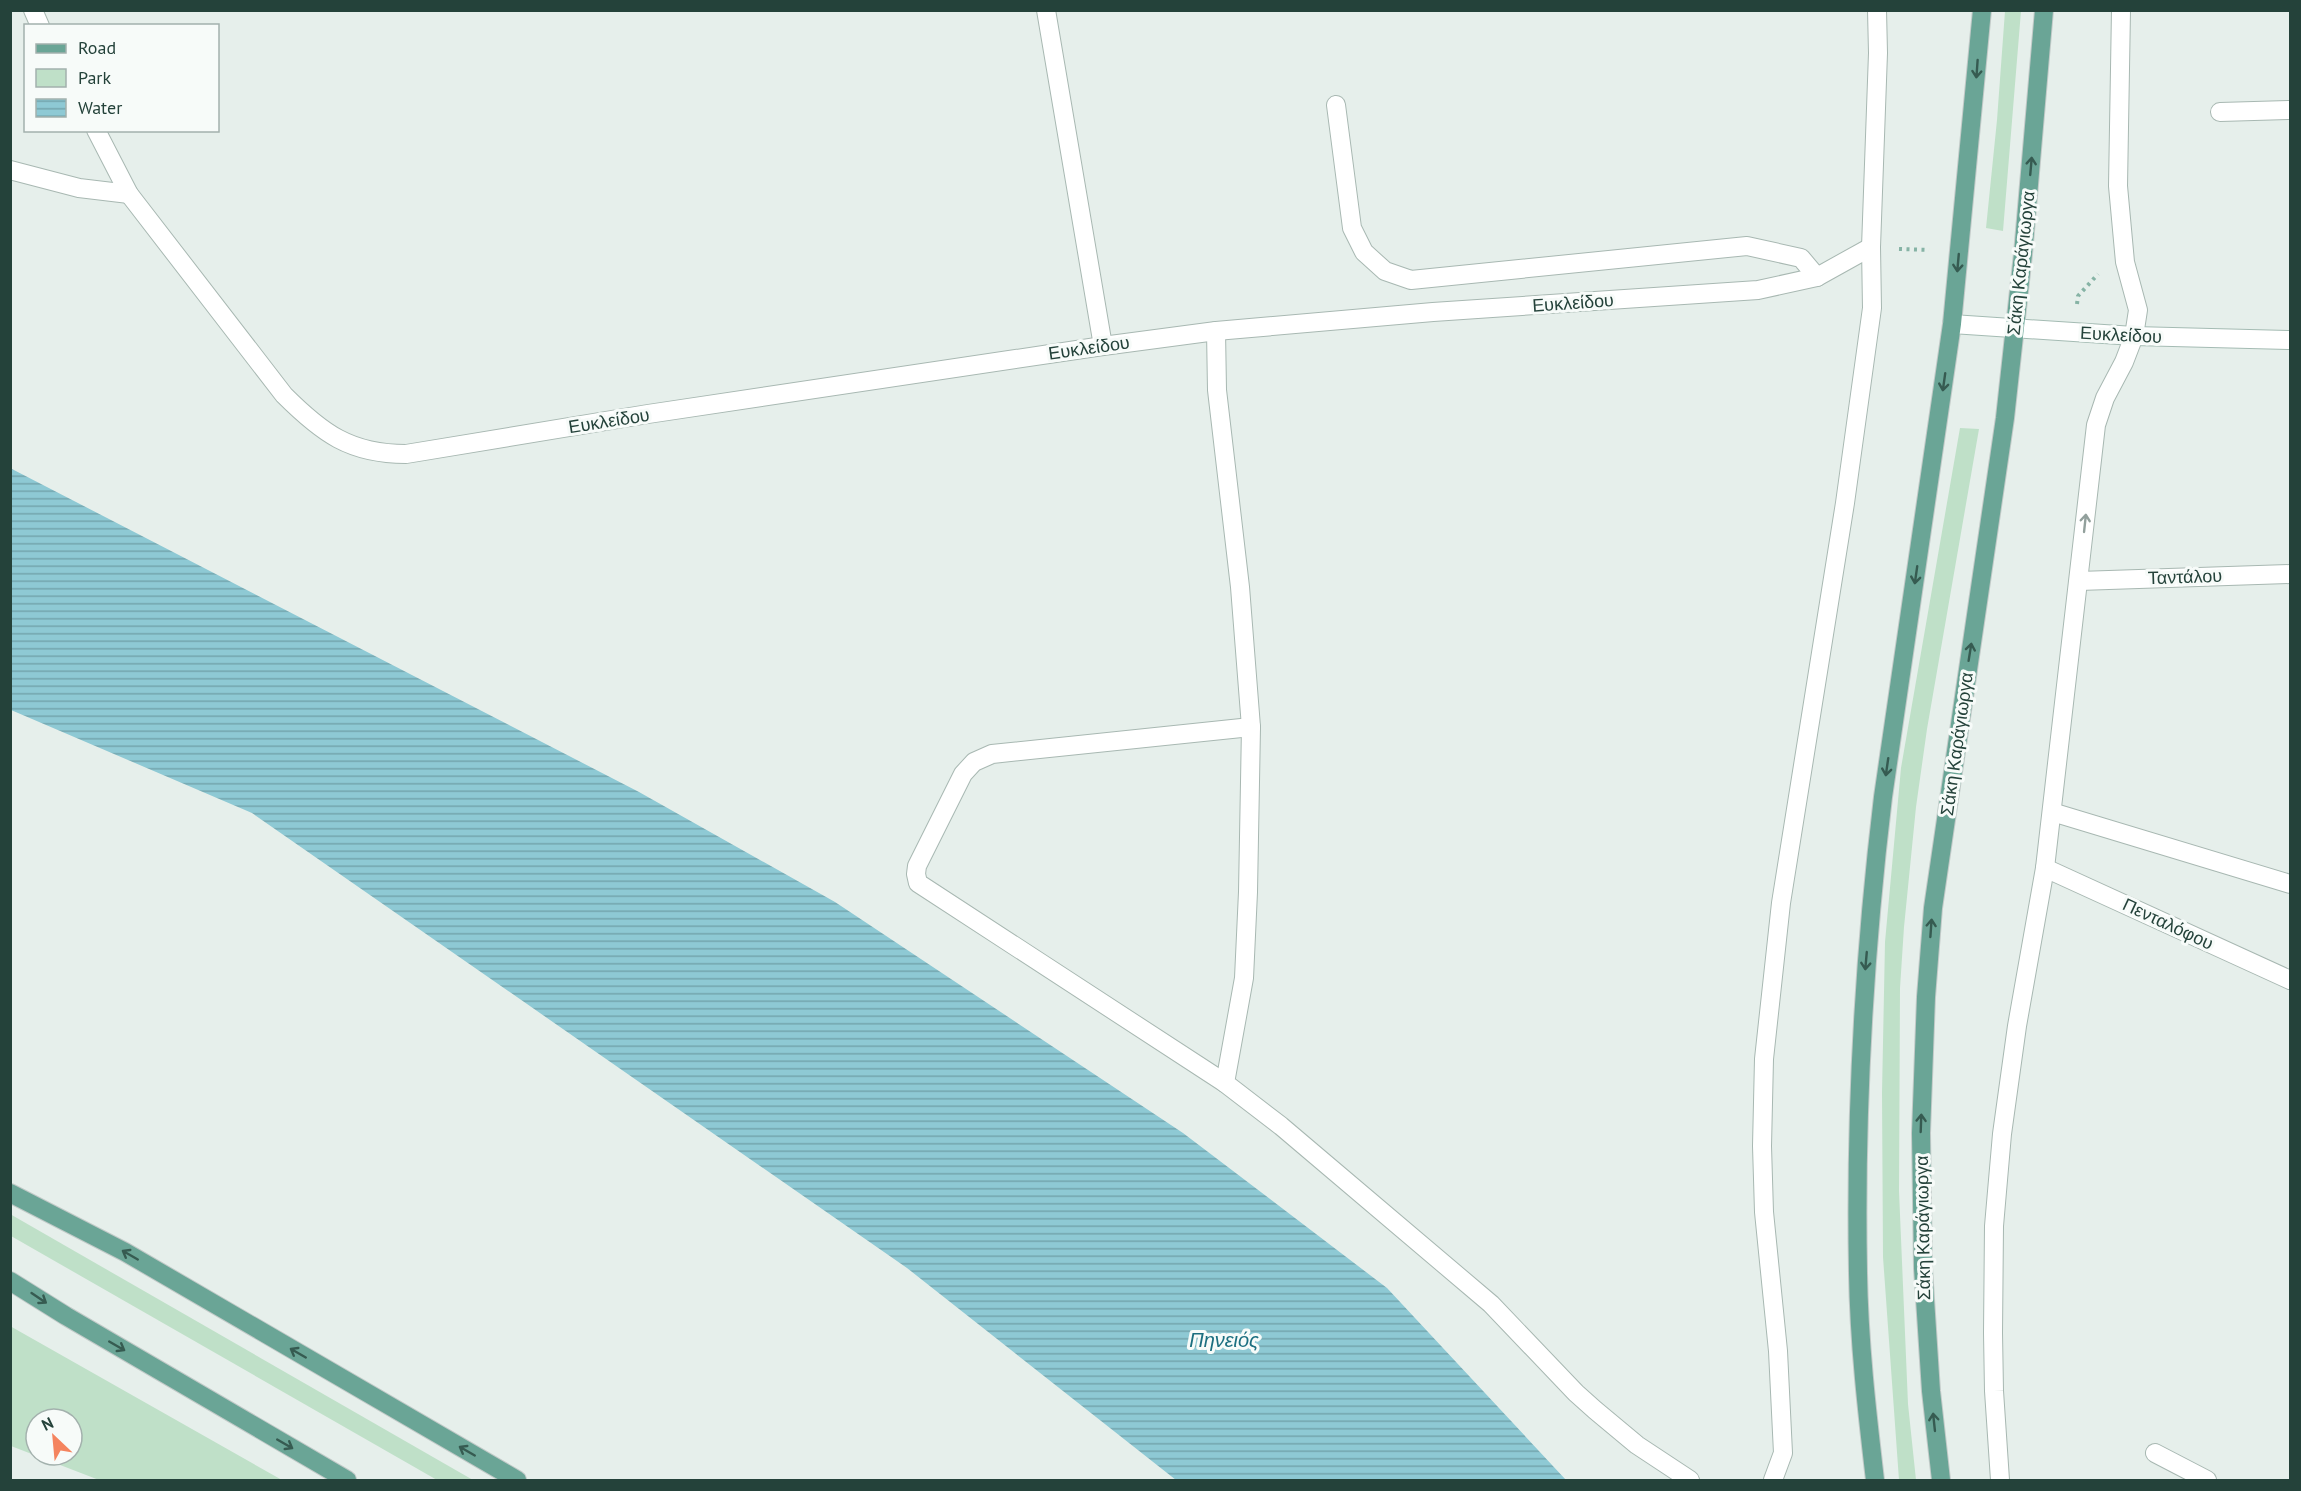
<svg xmlns="http://www.w3.org/2000/svg" width="2301" height="1491" font-family="'PT Sans',sans-serif">
<style>
.green{fill:#bfe0c8;fill-rule:evenodd}
.water{fill:url(#water-rules)}
.lines{fill:none;stroke-linecap:round;stroke-linejoin:round}
.lane-casing{stroke:#a8b8b2;stroke-width:20}
.street-casing{stroke:#a8b8b2;stroke-width:20}
.secondary-casing{stroke:#a4bbb3;stroke-width:20}
.primary-casing{stroke:#c2cac8;stroke-width:20}
.path{stroke:#86b3a5;stroke-width:4;stroke-dasharray:3 4.5;stroke-linecap:butt}
.lane{stroke:#fff;stroke-width:18}
.street{stroke:#fff;stroke-width:18}
.secondary{stroke:#fff;stroke-width:18}
.primary{stroke:#6aa596;stroke-width:18}
.oneway{stroke:#365b51}
.oneway2{stroke:#92a09c}
.labels{text-anchor:middle;stroke-width:6;stroke-linejoin:round;paint-order:stroke}
.street-label{font-size:18px;fill:#24423a;stroke:#f7fbf9}
.water-label{font-size:20px;font-style:italic;fill:#1c6f80;stroke:#f7fbf9}
</style>
<defs>
<pattern id="water-rules" width="6" height="5" patternUnits="userSpaceOnUse" patternTransform="scale(1.5)"><rect width="6" height="5" fill="#8ec9d4"/><path d="M0 2.5h6" fill="none" stroke="#74a5ad"/></pattern>
</defs>
<rect width="100%" height="100%" fill="#e6efeb"/>
<g class="green">
<polygon points="2005,11 2021,11 2003,231 1986,228 1997,120"/>
<polygon points="1960,428 1979,429 1927,729 1916,807 1904,927 1900,988 1899,1191 1908,1404 1916,1480 1899,1480 1883,1257 1882,1093 1885,942 1901,768"/>
<polygon points="10,1214 473,1480 437,1480 11,1236"/>
<path d="M10 1326 282 1480H99L11 1446ZM36 1419H72V1455H36Z"/>
</g>
<polygon class="water" points="10,468 639,792 835,902 1183,1133 1387,1288 1566,1480 1176,1480 907,1268 252,813 11,710"/>
<g class="lines">
<g class="lane-casing">
<g id="lane">
<polyline points="1336,105 1352,228 1364,252 1385,271 1411,280 1747,246 1801,258 1817,277"/>
<polyline points="10,170 79,188 129,194"/>
<polyline points="2052,812 2290,884"/>
<polyline points="1225,1083 918,883 916,874 917,866 963,774 974,762 992,754 1251,727"/>
</g>
</g>
<g class="street-casing">
<g id="street">
<polyline points="33,10 40,26"/>
<polyline points="1046,10 1103,346"/>
<polyline points="2220,112 2290,110"/>
<path d="M96 130 129 194 284 395C322 433 350 454 406 454L648 414 1103 346 1216 331 1433 312 1758 290 1817 277 1871 247"/>
<polyline points="1216,331 1217,390 1240,587 1251,727 1248,892 1244,978 1225,1083 1281,1126 1491,1304 1576,1393 1595,1410 1637,1445 1690,1480"/>
<polyline points="2079,581 2290,574"/>
<polyline points="2045,868 2290,980"/>
<polyline points="2155,1453 2207,1480"/>
<polyline points="1773,1480 1783,1453 1778,1351 1764,1212 1762,1146 1764,1059 1781,903 1845,503 1872,308 1871,247 1878,53 1877,10"/>
<polyline points="2000,1480 1994,1391 1993,1333 1994,1226 2002,1134 2017,1026 2045,868 2096,425 2105,398 2124,362 2134,336 2138,310 2125,262 2118,186 2121,10"/>
</g>
</g>
<g class="secondary-casing">
<polyline id="secondary" points="1952,324 2134,336 2290,340"/>
</g>
<g class="primary-casing">
<g id="primary">
<polyline points="10,1193 125,1252 517,1480"/>
<polyline points="10,1281 66,1316 347,1480"/>
<path d="M1875 1480C1867 1412 1859 1342 1858 1273 1855 1114 1864 955 1883 797L1952 324 1982 10"/>
<polyline points="1941,1480 1931,1391 1923,1268 1921,1133 1926,997 1933,908 2005,418 2023,254 2044,10"/>
</g>
</g>
<g class="path">
<polyline points="1899,249 1929,250"/>
<polyline points="2077,304 2078,296 2098,274"/>
</g>
<use href="#lane" class="lane"/>
<use href="#street" class="street"/>
<use href="#secondary" class="secondary"/>
<use href="#primary" class="primary"/>
</g>
<defs><path id="oneway-shaft" d="M-6 0H5M1.5-3L5.5 0L1.5 3" fill="none" stroke-width="1.6" stroke-linecap="round" stroke-linejoin="round" transform="scale(1.5)"/></defs>
<g class="oneway">
<use href="#oneway-shaft" transform="translate(1977 69) rotate(94)"/>
<use href="#oneway-shaft" transform="translate(2031 166) rotate(-85)"/>
<use href="#oneway-shaft" transform="translate(1958 263) rotate(95)"/>
<use href="#oneway-shaft" transform="translate(1944 382) rotate(98)"/>
<use href="#oneway-shaft" transform="translate(1916 575) rotate(98)"/>
<use href="#oneway-shaft" transform="translate(1970 652) rotate(-81)"/>
<use href="#oneway-shaft" transform="translate(1887 767) rotate(98)"/>
<use href="#oneway-shaft" transform="translate(1931 928) rotate(-86)"/>
<use href="#oneway-shaft" transform="translate(1866 961) rotate(95)"/>
<use href="#oneway-shaft" transform="translate(1921 1123) rotate(-88)"/>
<use href="#oneway-shaft" transform="translate(130 1255) rotate(-150)"/>
<use href="#oneway-shaft" transform="translate(39 1298) rotate(34)"/>
<use href="#oneway-shaft" transform="translate(117 1346) rotate(30)"/>
<use href="#oneway-shaft" transform="translate(298 1353) rotate(-150)"/>
<use href="#oneway-shaft" transform="translate(1934 1422) rotate(-96)"/>
<use href="#oneway-shaft" transform="translate(285 1444) rotate(30)"/>
<use href="#oneway-shaft" transform="translate(467 1451) rotate(-150)"/>
</g>
<use class="oneway2" href="#oneway-shaft" transform="translate(2085 523) rotate(-84)"/>
<g class="labels">
<g class="street-label">
<text transform="translate(2021 263) rotate(-84)" y="6">Σάκη Καράγιωργα</text>
<text transform="translate(1573 303) rotate(-4)" y="6">Ευκλείδου</text>
<text transform="translate(2121 335) rotate(3)" y="6">Ευκλείδου</text>
<text transform="translate(1089 348) rotate(-8)" y="6">Ευκλείδου</text>
<text transform="translate(609 421) rotate(-9)" y="6">Ευκλείδου</text>
<text transform="translate(2185 577) rotate(-2)" y="6">Ταντάλου</text>
<text transform="translate(1957 744) rotate(-82)" y="6">Σάκη Καράγιωργα</text>
<text transform="translate(2168 924) rotate(25)" y="6">Πενταλόφου</text>
<text transform="translate(1923 1228) rotate(-91)" y="6">Σάκη Καράγιωργα</text>
</g>
<g class="water-label">
<text x="1224" y="1347">Πηνειός</text>
</g>
</g>
<rect width="2301" height="1491" fill="none" stroke="#24423a" stroke-width="24"/>
<rect x="24" y="24" width="195" height="108" fill="#f7fbf9" stroke="#a3b1ad" stroke-width="1.5"/>
<rect x="36" y="44" width="30" height="9" fill="#6aa596" stroke="#a3b1ad" stroke-width="1.5"/>
<text x="78" y="54" font-size="18" fill="#24423a">Road</text>
<rect x="36" y="69" width="30" height="18" fill="#bfe0c8" stroke="#a3b1ad" stroke-width="1.5"/>
<text x="78" y="84" font-size="18" fill="#24423a">Park</text>
<rect x="36" y="99" width="30" height="18" fill="url(#water-rules)" stroke="#a3b1ad" stroke-width="1.5"/>
<text x="78" y="114" font-size="18" fill="#24423a">Water</text>
<g transform="translate(54 1437) rotate(334)"><circle r="28" fill="#f7fbf9" stroke="#a3b1ad" stroke-width="1.5"/>
<path d="M0-4.5L10 22L0 15L-10 22Z" fill="#f4845f"/>
<text y="-9" font-size="16" font-weight="bold" text-anchor="middle" fill="#24423a">N</text>
</g>
</svg>
